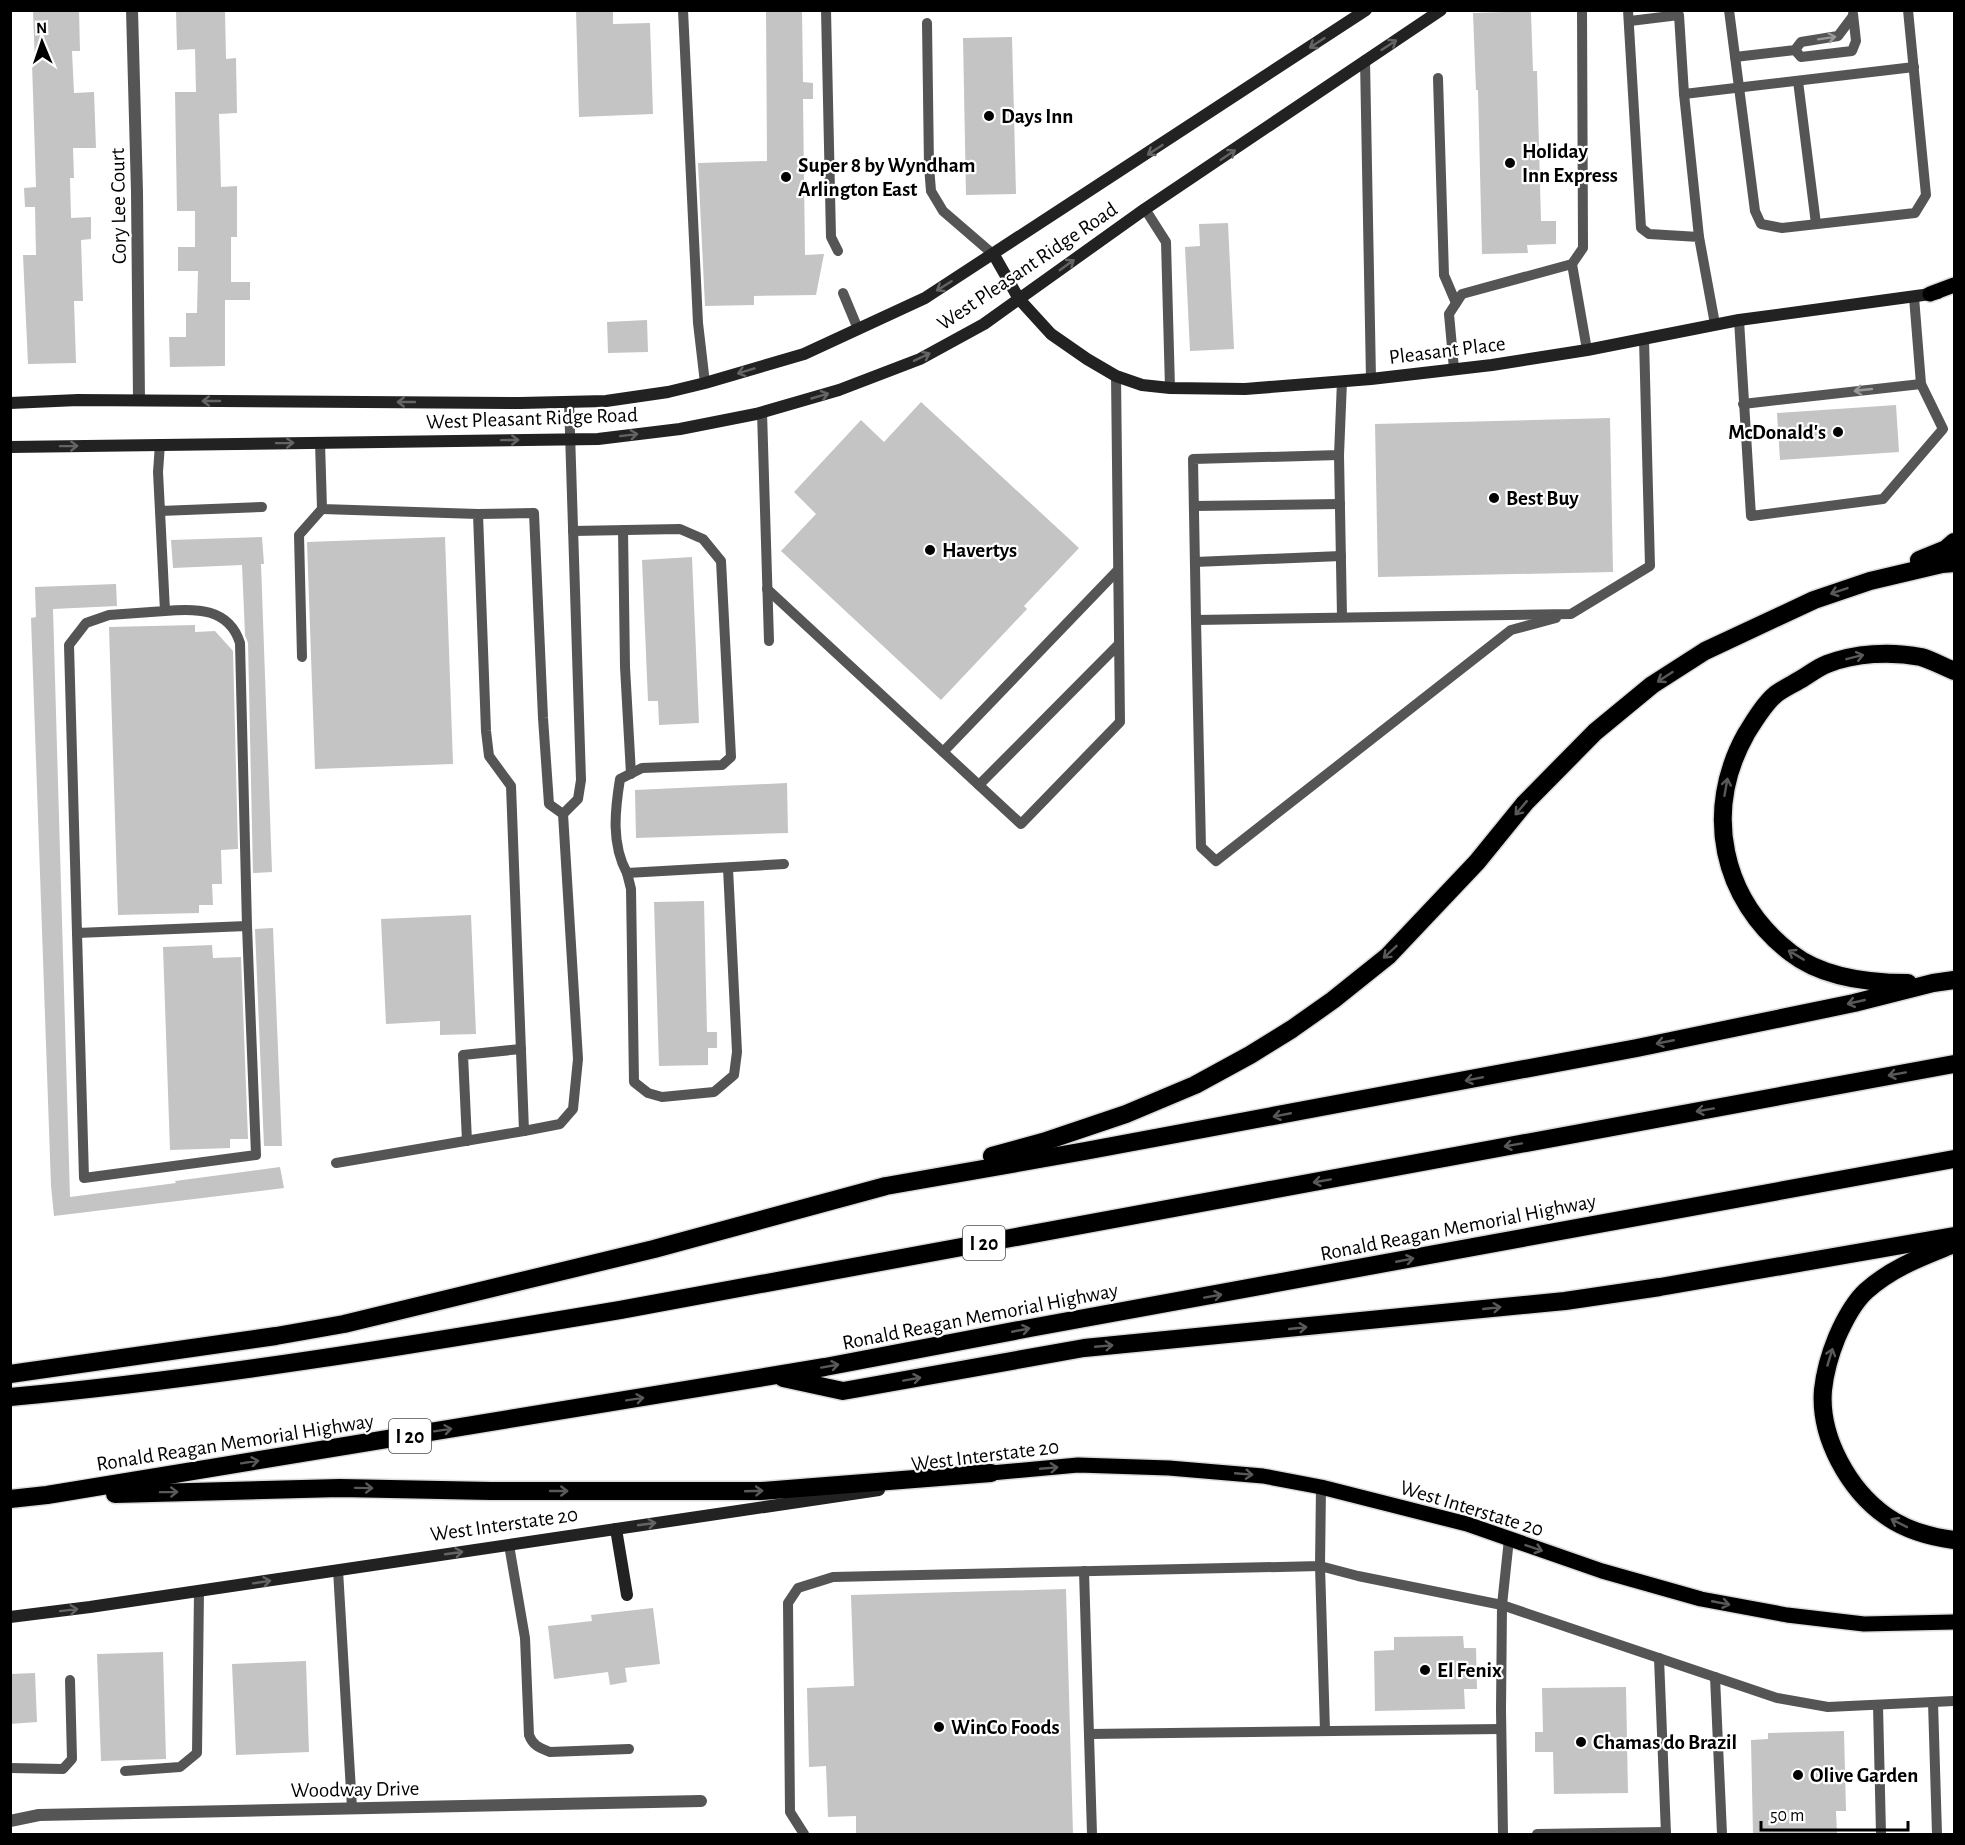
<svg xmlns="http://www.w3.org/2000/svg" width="1965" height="1845" font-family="'Alegreya Sans',sans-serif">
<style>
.building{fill:#c4c4c4}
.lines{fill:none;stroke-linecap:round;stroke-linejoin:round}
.primary-casing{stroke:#dbdbdb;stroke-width:18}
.highway-casing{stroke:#dbdbdb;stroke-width:21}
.lane{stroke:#555;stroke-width:10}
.street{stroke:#555;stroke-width:12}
.secondary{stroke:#222;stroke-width:12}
.primary{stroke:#000;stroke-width:15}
.highway{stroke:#000;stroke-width:18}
.oneway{stroke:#999}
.oneway2{stroke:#646464}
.oneway3{stroke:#595959}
.poi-dot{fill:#000;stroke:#fff;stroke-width:2}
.labels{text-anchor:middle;stroke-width:4.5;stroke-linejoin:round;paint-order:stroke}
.shield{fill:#fff;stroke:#4c4c4c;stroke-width:1.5}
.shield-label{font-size:20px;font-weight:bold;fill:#000}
.poi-label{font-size:21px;font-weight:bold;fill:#000;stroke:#fff;text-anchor:start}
.street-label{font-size:21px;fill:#000;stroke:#fff}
</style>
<rect width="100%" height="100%" fill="#fff"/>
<g class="building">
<polygon points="33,10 79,10 80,51 72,51 74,93 94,92 96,148 73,148 74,178 70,178 71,218 91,217 91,239 81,240 83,301 74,301 76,363 28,364 23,255 36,255 35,207 25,207 24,188 36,187 32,63 35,63"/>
<polygon points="176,10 225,10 226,59 236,58 237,113 219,114 221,187 237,186 237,237 231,237 231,282 250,282 250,300 225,300 225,366 170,367 169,337 186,337 186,313 197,313 198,271 178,271 178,247 195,247 195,211 177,211 175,92 196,92 195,49 177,50"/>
<polygon points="576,10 613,10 613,24 650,23 653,114 579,117"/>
<polygon points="766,10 802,10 803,82 813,83 813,99 803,99 805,255 824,254 816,295 754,296 754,305 705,306 698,163 767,161"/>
<polygon points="1504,10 1530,10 1531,13 1533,71 1537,71 1541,221 1556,221 1556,244 1527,245 1528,253 1482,254 1478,90 1476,90 1473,13 1504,12"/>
<polygon points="1012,37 1016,194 966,195 963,38"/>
<polygon points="1228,223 1234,349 1190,351 1185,247 1200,246 1199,224"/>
<polygon points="647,320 648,352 608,353 607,322"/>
<polygon points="921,402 1079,548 1024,606 1027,609 941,700 781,551 816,514 794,492 861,420 884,442"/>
<polygon points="1896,405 1899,452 1780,460 1777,413"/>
<polygon points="1610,418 1613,572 1378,577 1375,424"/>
<polygon points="262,537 264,564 261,564 272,872 253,873 248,643 245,635 242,565 173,568 171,540"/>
<polygon points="445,537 453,764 315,769 307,542"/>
<polygon points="692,557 699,723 659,725 658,701 648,701 642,560"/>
<polygon points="116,584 117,606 53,609 70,1197 176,1183 175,1181 280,1167 284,1188 54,1216 51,1186 31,618 36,617 35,587"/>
<polygon points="195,625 195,632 215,631 233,651 238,849 221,850 222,884 212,884 213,905 199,905 199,913 118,915 109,627"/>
<polygon points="787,783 788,833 636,838 635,790"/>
<polygon points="704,901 707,1032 717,1032 717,1048 708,1048 708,1065 659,1066 654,902"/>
<polygon points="471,915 476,1034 440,1035 440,1021 386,1024 381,919"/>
<polygon points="273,928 282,1146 264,1146 255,929"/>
<polygon points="212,945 213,958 241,957 248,1139 230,1139 230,1148 170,1150 163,947"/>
<polygon points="1066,1589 1073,1834 856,1834 856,1816 828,1817 826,1766 809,1767 807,1688 854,1686 851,1595"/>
<polygon points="653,1608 660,1664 625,1668 627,1682 610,1685 608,1672 554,1679 548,1626 592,1621 591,1615"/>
<polygon points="1463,1636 1464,1648 1476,1648 1477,1689 1464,1689 1465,1709 1375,1711 1374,1651 1394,1650 1394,1637"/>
<polygon points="163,1652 166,1759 101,1761 97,1654"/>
<polygon points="306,1661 309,1752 236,1755 232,1664"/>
<polygon points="35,1673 37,1722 10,1724 10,1674"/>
<polygon points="1626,1687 1628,1793 1554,1794 1553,1752 1535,1752 1535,1732 1543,1732 1542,1688"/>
<polygon points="1844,1731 1846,1811 1836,1811 1837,1834 1753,1834 1751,1740 1768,1739 1768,1733"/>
</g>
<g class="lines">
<g class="primary-casing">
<g id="primary">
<polyline points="1930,294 1954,285"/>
<polyline points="991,1473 1078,1465 1169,1468 1263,1476 1321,1487 1467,1524 1602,1571 1701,1599 1787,1615 1864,1624 1954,1622"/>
</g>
</g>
<g class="highway-casing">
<g id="highway">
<polyline points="1919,560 1946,549 1954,542"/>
<path d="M1908 983C1868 983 1823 978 1791 953 1721 899 1703 811 1746 734 1754 721 1764 704 1776 694 1784 688 1795 683 1803 678 1811 673 1819 667 1827 664 1855 653 1891 651 1921 657 1932 660 1944 667 1954 671"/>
<polyline points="992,1156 1043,1142 1126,1114 1195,1085 1250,1055 1292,1029 1333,1000 1388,956 1477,862 1525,803 1595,732 1652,685 1705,651 1814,600 1870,581 1942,564 1954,563"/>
<path d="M1954 1244C1922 1257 1893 1267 1866 1291 1853 1303 1844 1321 1837 1337 1830 1354 1825 1371 1823 1390 1819 1437 1849 1490 1886 1516 1906 1530 1931 1537 1954 1540"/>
<polyline points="10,1374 276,1336 344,1324 654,1249 886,1186 1085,1151 1637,1048 1854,1003 1933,983 1954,980"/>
<polyline points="783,1378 843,1391 1084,1348 1565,1301 1660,1287 1954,1236"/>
<path d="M10 1397C215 1378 418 1344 620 1310L1954 1064"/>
<polyline points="115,1494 340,1488 491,1491 761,1491 991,1473"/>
<polyline points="10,1499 47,1495 825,1367 1030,1328 1954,1159"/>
</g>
</g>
<g class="lane">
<polyline points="683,10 698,323 705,383"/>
<polyline points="826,10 831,237 838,251"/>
<polyline points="1628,10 1641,228 1649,234 1699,237 1715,324"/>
<polyline points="1729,10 1755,211 1761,224 1782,228 1915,213 1926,195 1908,10"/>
<polyline points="1630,21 1679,15 1684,94 1699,237"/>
<polyline points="927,23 929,166 931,191 943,211 994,255"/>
<polyline points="1795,50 1801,57 1852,51 1856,41 1853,14"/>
<polyline points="1735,57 1795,50 1801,42 1838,36 1853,16"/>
<polyline points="1365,60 1371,379"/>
<polyline points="1438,78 1444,275 1456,303"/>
<polyline points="1798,81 1816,224"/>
<polyline points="1684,94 1914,67"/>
<polyline points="1145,209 1166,242 1170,388"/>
<polyline points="1572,264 1587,350"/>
<polyline points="843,293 858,329"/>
<polyline points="1739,320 1751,516 1883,499 1943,429 1921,384 1914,297"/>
<polyline points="1454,369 1449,314 1462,294 1572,264 1583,248 1582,10"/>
<polyline points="1342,381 1339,455 1193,459 1196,620 1571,614 1650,566 1644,339"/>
<polyline points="1743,404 1921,384"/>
<polyline points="762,412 769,641"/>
<polyline points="320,442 322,509 478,514 486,731 489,756 511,786 524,1131 336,1163"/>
<polyline points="160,444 158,472 160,511 262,507"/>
<polyline points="1339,455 1342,617"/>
<polyline points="1194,506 1340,504"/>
<path d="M160 511 165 611 109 615 86 623 69 645 77 933 247 926 240 643C229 608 196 608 165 611"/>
<polyline points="478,514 534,513 543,718 549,804 563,814 578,1059 573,1109 560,1124 524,1131"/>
<polyline points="623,530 625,667 631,774"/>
<path d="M573 531 680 529 703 539 721 561 731 757 722 765 642 768 620 779C615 810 611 844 627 873L784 864"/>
<polyline points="1195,562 1341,556"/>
<polyline points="767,589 1021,824 1120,722 1116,376"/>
<polyline points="1196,620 1201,847 1216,861 1511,630 1556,618"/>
<polyline points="302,657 299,535 322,509"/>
<polyline points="943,752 1118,570"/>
<polyline points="979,785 1119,644"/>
<polyline points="563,814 578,799 581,780 569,401"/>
<polyline points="627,873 631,889 634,1082 648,1093 662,1097 714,1092 734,1075 737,1052 728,868"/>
<polyline points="77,933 84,1178 256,1155 247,926"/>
<polyline points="467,1141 463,1055 521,1049"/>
<path d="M509 1545 525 1638 529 1735C533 1746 540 1748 550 1752L629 1749"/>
<polyline points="338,1570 352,1808"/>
<polyline points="1084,1571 1092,1834"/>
<polyline points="1659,1658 1666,1834"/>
<polyline points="1715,1677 1722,1834"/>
<polyline points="1933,1702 1937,1834"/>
<polyline points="1878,1705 1881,1834"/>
<polyline points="1325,1731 1320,1566 1358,1576 1502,1605 1777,1698 1828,1707 1954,1701"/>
<polyline points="1089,1734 1501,1729"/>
<polyline points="10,1768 63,1769 72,1759 70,1680"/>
<polyline points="125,1771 180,1767 197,1753 199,1591"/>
<polyline points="804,1834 790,1812 788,1603 798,1588 833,1577 1320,1566 1321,1487"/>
<polyline points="1503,1834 1501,1710 1502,1605 1509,1539"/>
<polyline points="1537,1834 1666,1832"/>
</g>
<g class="street">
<polyline points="132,10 137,192 139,400"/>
<polyline points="10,1821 39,1815 701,1801"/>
</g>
<g class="secondary">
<polyline points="994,255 1019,299 1051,334 1087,359 1116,376 1142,385 1170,388 1245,389 1371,379 1492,365 1587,350 1739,320 1938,293"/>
<polyline points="10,403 78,400 520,403 606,401 668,392 705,383 804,354 925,298 1366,10"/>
<polyline points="10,447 598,439 680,429 756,414 839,390 920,359 984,324 1145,209 1441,10"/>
<polyline points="616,1529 627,1595"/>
<polyline points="10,1617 90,1607 879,1490"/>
</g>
<use href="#primary" class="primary"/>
<use href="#highway" class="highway"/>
</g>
<defs><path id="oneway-shaft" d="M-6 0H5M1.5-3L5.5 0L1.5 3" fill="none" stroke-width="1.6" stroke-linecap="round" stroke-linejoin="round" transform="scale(1.5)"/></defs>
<g class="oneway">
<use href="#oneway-shaft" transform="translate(1827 38) rotate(-9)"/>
<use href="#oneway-shaft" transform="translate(1863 390) rotate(174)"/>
</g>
<g class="oneway2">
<use href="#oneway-shaft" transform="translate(1317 43) rotate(147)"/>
<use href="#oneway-shaft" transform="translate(1389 45) rotate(-33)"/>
<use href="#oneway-shaft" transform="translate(1155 150) rotate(147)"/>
<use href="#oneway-shaft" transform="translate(1228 155) rotate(-34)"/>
<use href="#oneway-shaft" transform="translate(1067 265) rotate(-36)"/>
<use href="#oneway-shaft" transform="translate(944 286) rotate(148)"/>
<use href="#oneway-shaft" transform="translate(922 357) rotate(-26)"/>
<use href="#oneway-shaft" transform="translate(746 371) rotate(163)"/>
<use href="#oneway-shaft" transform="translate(820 396) rotate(-16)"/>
<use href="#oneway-shaft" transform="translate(211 401) rotate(-180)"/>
<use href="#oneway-shaft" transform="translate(406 402) rotate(-180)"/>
<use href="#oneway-shaft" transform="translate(629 435) rotate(-7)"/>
<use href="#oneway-shaft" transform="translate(510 440) rotate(-1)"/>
<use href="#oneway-shaft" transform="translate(285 443) rotate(-1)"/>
<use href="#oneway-shaft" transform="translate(69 446) rotate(-1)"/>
<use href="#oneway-shaft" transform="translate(647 1524) rotate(-8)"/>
<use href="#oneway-shaft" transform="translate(454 1553) rotate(-8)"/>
<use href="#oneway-shaft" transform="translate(262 1582) rotate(-9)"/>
<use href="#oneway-shaft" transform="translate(69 1610) rotate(-7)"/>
</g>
<g class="oneway3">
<use href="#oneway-shaft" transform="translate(1839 591) rotate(161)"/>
<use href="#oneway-shaft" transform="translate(1855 657) rotate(-14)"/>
<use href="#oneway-shaft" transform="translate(1665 677) rotate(147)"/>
<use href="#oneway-shaft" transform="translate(1726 787) rotate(-80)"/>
<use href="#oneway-shaft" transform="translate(1521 808) rotate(130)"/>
<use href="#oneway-shaft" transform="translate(1390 952) rotate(137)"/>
<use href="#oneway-shaft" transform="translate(1796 955) rotate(-149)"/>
<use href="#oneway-shaft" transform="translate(1856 1002) rotate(167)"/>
<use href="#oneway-shaft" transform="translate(1665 1042) rotate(169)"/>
<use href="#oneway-shaft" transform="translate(1897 1074) rotate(170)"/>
<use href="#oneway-shaft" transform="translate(1474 1079) rotate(169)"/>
<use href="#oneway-shaft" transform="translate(1705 1110) rotate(170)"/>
<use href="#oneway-shaft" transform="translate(1282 1115) rotate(169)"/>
<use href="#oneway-shaft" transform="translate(1513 1145) rotate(170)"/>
<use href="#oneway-shaft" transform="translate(1322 1181) rotate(170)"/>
<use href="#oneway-shaft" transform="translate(1405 1260) rotate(-11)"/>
<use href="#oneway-shaft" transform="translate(1213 1296) rotate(-10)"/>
<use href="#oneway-shaft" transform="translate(1492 1308) rotate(-6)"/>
<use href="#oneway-shaft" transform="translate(1298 1328) rotate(-6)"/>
<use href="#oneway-shaft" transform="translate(1021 1330) rotate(-11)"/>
<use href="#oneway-shaft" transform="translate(1104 1346) rotate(-5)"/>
<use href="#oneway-shaft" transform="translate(1830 1357) rotate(-73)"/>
<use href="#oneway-shaft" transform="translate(830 1366) rotate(-10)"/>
<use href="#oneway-shaft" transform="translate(912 1379) rotate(-10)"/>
<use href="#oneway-shaft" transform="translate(635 1399) rotate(-9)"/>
<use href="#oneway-shaft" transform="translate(443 1430) rotate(-9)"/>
<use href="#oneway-shaft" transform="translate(250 1462) rotate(-9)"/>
<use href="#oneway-shaft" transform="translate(1049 1468) rotate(-5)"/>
<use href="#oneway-shaft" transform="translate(1244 1474) rotate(5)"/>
<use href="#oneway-shaft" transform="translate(364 1488) rotate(1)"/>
<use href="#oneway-shaft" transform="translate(559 1491)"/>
<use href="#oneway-shaft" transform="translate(754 1491) rotate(-2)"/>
<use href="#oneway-shaft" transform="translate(169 1492) rotate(-1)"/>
<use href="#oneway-shaft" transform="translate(1899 1523) rotate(-153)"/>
<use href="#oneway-shaft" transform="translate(1534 1548) rotate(19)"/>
<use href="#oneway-shaft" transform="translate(1721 1603) rotate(11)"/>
</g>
<g class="poi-dot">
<circle cx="989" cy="116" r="6"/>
<circle cx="1510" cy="163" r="6"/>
<circle cx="786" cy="177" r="6"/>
<circle cx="1838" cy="432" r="6"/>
<circle cx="1494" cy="498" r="6"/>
<circle cx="930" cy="550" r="6"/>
<circle cx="1425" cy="1670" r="6"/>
<circle cx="939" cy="1727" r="6"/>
<circle cx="1581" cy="1742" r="6"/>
<circle cx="1798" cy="1775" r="6"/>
</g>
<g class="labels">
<g class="shield">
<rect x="963" y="1226" width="42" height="34" rx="4.5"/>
<rect x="389" y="1419" width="42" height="34" rx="4.5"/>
</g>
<g class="shield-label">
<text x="984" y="1250">I 20</text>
<text x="410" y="1443">I 20</text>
</g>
<g class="poi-label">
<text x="1001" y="123">Days Inn</text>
<text x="1522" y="158">Holiday<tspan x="1522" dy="24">Inn Express</tspan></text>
<text x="798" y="172">Super 8 by Wyndham<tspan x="798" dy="24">Arlington East</tspan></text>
<text x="1826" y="439" text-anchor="end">McDonald's</text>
<text x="1506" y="505">Best Buy</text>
<text x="942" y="557">Havertys</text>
<text x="1437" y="1677">El Fenix</text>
<text x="951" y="1734">WinCo Foods</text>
<text x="1593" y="1749">Chamas do Brazil</text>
<text x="1810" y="1782">Olive Garden</text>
</g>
<g class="street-label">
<text transform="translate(118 206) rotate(-91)" y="7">Cory Lee Court</text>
<text transform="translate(1027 266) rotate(-34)" y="7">West Pleasant Ridge Road</text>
<text transform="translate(1447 350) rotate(-7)" y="7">Pleasant Place</text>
<text transform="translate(532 418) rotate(-2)" y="7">West Pleasant Ridge Road</text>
<text transform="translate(1458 1227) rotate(-11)" y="7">Ronald Reagan Memorial Highway</text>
<text transform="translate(980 1316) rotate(-11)" y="7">Ronald Reagan Memorial Highway</text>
<text transform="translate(235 1442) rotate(-9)" y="7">Ronald Reagan Memorial Highway</text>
<text transform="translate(985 1455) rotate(-7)" y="7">West Interstate 20</text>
<text transform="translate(1472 1508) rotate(17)" y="7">West Interstate 20</text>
<text transform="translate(504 1524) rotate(-8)" y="7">West Interstate 20</text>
<text transform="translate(355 1789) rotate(-1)" y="7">Woodway Drive</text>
</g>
</g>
<rect width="1965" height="1845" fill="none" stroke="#000000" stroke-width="24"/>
<g transform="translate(42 42) rotate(358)" stroke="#ffffff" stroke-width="4.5" paint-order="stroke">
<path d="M0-4.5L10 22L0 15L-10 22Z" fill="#000000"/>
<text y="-9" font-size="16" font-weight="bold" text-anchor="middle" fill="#000000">N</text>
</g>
<path d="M1761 1821v9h147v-9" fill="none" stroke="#000000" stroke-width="3"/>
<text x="1770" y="1821" font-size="18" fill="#000000" stroke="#ffffff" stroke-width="4.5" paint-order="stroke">50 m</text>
</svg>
